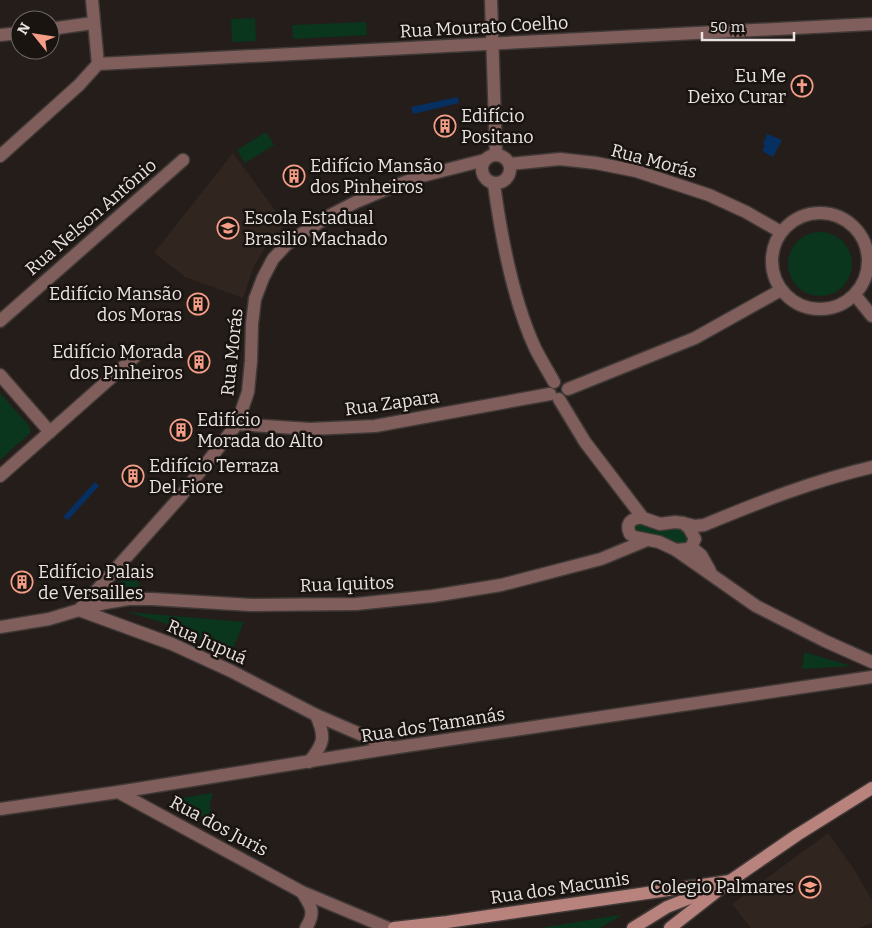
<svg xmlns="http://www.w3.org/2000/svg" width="872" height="928" font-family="Bitter,serif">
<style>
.built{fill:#31251f}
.green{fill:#09361c}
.water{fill:#063062}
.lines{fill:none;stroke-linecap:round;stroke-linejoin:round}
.street-casing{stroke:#403936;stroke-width:15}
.secondary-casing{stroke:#403936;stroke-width:15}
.street{stroke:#805e5b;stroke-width:12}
.secondary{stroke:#b8827d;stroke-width:12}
.labels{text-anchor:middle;stroke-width:5;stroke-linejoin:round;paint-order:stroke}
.street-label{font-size:18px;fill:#e9e4e2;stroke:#1a1411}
.poi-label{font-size:18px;fill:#e9e4e2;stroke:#1a1411;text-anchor:start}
</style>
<rect width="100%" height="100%" fill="#241d1a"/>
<g class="built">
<polygon points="233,153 286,225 268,243 254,266 243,298 185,277 154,253"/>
<polygon points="828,833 855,871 872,900 872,923 859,928 751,928 732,904"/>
</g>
<g class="green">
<polygon points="255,18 256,41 232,42 231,19"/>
<polygon points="366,22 367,35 293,39 292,25"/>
<polygon points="266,132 274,145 245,163 237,150"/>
<circle cx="820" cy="264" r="32"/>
<polygon points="0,393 30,427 30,433 0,460"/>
<polygon points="637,522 662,529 677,529 685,531 689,540 685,544 680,545 654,534 646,535 632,532"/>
<polygon points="136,565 136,576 140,587 114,587"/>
<polygon points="127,612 244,622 231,653 171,625"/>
<polygon points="804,652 851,666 802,669"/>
<polygon points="213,793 210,804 211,820 168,800"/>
<polygon points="622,915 600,928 540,928 613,916"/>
</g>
<g class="water">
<polygon points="458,97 459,103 413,114 411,107"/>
<polygon points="767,134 782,140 773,157 762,151 765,146 763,144"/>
<polygon points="95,482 99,486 68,520 63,517"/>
</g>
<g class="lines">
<g class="street-casing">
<g id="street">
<polyline points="92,0 98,64"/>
<polyline points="491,0 496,155"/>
<polyline points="50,29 93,23"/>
<polyline points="0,35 20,33"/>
<polyline points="98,64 872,24"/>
<circle cx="496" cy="169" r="14"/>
<polyline points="0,156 79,85 98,64"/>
<polyline points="510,164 560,159 596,163 636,171 709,195 746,212 781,232"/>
<path d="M494 184C501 236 513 300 535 348 541 360 548 371 554 382"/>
<circle cx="820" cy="261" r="48"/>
<polyline points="855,295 872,316"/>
<polyline points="0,321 183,160"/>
<polyline points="0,375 50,432"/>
<polyline points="568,389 695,338 781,290"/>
<path d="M559 399 585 442 643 518 660 524 675 522 683 523 689 528 695 539 691 547 687 549 676 550 659 542 634 537 630 534C625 523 632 517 643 518"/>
<polyline points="237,424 310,429 375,426 550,394"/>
<polyline points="0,476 139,353"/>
<path d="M683 523 695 526 704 525C760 502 812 481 872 467"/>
<polyline points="691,547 701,555 710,571"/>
<polyline points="676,550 756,606 825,641 872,662"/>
<polyline points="79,610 105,603 128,599 152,599 251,605 356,604 433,596 501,585 601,559 647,540"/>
<polyline points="79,610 172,644 231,671 316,715 392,748"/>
<polyline points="0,627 49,619 79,610 181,496 237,424 248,392 251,361 252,324 255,299 263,278 273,259 286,245 301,234 329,216 356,202 382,191 418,177 485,160"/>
<path d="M309 762C324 744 326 737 316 715"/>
<polyline points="118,792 302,892 388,928"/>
<polyline points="0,809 118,792 392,748 872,677"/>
<path d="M302 892C311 906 316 912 306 928"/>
</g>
</g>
<g class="secondary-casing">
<g id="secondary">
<polyline points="394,928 447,922 730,881"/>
<polyline points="633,928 667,907 715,888"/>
<polyline points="670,928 730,881 797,835 872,788"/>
</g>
</g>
<use href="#street" class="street"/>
<use href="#secondary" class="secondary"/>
</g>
<defs>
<g id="church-ring" transform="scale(1.125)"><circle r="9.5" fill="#1a1411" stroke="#f49e88" stroke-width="1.5"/><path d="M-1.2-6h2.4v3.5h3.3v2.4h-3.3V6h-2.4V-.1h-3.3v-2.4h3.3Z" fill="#f49e88"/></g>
<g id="building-ring" transform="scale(1.125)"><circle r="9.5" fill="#1a1411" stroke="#f49e88" stroke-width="1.5"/><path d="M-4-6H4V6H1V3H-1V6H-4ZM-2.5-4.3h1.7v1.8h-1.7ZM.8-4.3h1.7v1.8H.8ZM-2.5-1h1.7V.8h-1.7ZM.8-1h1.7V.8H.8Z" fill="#f49e88"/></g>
<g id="school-ring" transform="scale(1.125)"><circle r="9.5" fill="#1a1411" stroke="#f49e88" stroke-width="1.5"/><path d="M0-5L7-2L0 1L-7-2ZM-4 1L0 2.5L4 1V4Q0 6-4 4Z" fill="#f49e88"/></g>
</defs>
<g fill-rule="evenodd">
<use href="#church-ring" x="802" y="86"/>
<use href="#building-ring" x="445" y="126"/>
<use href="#building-ring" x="294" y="176"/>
<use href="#school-ring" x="228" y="228"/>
<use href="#building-ring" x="198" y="304"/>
<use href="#building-ring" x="199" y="362"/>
<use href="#building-ring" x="181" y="430"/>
<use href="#building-ring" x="133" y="476"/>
<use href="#building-ring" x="22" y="582"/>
<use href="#school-ring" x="810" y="887"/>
</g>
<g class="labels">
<g class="street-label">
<text transform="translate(484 27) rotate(-3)" y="6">Rua Mourato Coelho</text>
<text transform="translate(654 161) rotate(15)" y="6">Rua Morás</text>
<text transform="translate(91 217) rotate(-41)" y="6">Rua Nelson Antônio</text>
<text transform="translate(232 352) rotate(-84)" y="6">Rua Morás</text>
<text transform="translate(392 403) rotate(-8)" y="6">Rua Zapara</text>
<text transform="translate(347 584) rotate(-2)" y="6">Rua Iquitos</text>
<text transform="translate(207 642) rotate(24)" y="6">Rua Jupuá</text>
<text transform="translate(433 725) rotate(-9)" y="6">Rua dos Tamanás</text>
<text transform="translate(219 826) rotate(28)" y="6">Rua dos Juris</text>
<text transform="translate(560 888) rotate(-8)" y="6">Rua dos Macunis</text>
</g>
<g class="poi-label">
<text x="786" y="82" text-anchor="end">Eu Me<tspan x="786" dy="21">Deixo Curar</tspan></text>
<text x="461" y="122">Edifício<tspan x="461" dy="21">Positano</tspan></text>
<text x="310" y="172">Edifício Mansão<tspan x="310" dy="21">dos Pinheiros</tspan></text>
<text x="244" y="224">Escola Estadual<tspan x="244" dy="21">Brasilio Machado</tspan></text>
<text x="182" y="300" text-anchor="end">Edifício Mansão<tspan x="182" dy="21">dos Moras</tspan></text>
<text x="183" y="358" text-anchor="end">Edifício Morada<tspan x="183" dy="21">dos Pinheiros</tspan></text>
<text x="197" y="426">Edifício<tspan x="197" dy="21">Morada do Alto</tspan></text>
<text x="149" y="472">Edifício Terraza<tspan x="149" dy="21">Del Fiore</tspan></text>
<text x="38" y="578">Edifício Palais<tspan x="38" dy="21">de Versailles</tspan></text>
<text x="794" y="893" text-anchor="end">Colegio Palmares</text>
</g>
</g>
<g transform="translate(35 35) rotate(300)"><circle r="24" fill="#1a1411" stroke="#6d6765"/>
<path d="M0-4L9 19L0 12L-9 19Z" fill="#f49e88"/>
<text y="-8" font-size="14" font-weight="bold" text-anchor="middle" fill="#e9e4e2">N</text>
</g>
<path d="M702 32v8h92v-8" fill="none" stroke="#e9e4e2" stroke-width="2.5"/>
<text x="710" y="32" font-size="15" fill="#e9e4e2" stroke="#1a1411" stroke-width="4" paint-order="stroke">50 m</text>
</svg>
